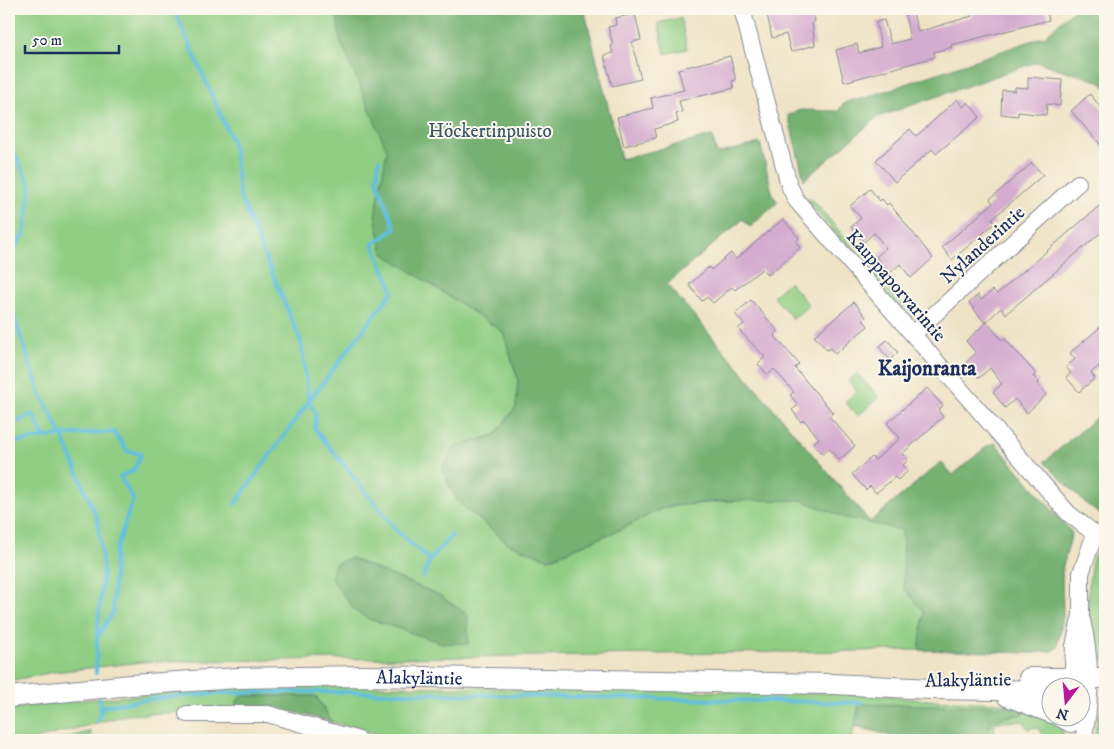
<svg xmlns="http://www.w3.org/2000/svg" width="1114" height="749" font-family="'IM FELL DW Pica',serif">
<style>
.green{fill:#90ce83;stroke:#567e70;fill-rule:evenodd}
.forest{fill:#74b171;stroke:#487068}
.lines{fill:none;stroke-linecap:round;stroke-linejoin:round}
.stream{stroke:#60bfde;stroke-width:4}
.building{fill:#d4accf}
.minor-casing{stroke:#858992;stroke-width:18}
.major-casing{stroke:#858992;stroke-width:22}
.minor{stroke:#fff;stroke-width:16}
.major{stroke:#fff;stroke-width:20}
.labels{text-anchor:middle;stroke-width:4;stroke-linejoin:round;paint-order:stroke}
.park-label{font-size:19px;fill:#385767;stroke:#fbf7ec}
.street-label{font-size:19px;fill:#1b2f5e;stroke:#fbf7ec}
.quarter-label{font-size:21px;font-weight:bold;fill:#1b2f5e;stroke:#fbf7ec}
</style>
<rect width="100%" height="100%" fill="#fbf7ec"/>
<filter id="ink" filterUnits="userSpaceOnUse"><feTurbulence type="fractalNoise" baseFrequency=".02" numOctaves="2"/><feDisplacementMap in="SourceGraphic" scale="10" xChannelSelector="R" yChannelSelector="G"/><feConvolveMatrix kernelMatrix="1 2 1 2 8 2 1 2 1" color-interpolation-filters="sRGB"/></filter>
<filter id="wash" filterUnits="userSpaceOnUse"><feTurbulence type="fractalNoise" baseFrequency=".0096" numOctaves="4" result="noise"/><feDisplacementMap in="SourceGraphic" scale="20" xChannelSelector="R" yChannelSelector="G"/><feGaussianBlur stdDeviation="1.12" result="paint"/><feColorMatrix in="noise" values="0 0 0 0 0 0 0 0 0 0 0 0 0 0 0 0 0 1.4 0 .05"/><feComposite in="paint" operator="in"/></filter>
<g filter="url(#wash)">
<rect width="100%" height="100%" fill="#efe3c5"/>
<g class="green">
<path d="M9 9H584L621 159 712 136 717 154 760 143 773 196 778 202 750 227 743 219 667 284 870 522 941 462 953 475 987 446 995 443 1072 533 1062 569 1063 617 1057 648 1051 651 1033 653 919 650 142 662 54 672 9 681ZM379 195 741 500 665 507 619 530 549 559 509 544 457 501 442 469 455 447 495 435 516 407 518 379 503 332 476 314ZM350 558 439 595 467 615 468 644 369 619Z"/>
<polygon points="681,18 687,49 665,54 658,23"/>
<polygon points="808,198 811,198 914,318 908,317 808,202"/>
<polygon points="789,282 809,305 793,319 773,296"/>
<polygon points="857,373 879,397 858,416 845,402 857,391 848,381"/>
<path d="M1105 549V567L1102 578 1105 662C1084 645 1086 578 1094 555Z"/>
<polygon points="388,686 882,694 909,699 1000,703 1008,703 1059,725 1066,740 1046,740 1037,727 1028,729 1024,721 995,722 994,734 988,734 988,739 992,740 985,740 992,720 860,704 851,740 398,740 332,722 316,696 241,696 238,709 127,715 32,740 9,740 9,709 69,701 239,687"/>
<polygon points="1105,706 1105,740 1094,740 1098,716"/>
<polygon points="92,731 88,740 57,740"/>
</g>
<g class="forest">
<polygon points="336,9 584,9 621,159 712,136 717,154 760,143 773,196 778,202 750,227 743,219 667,284 870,522 941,462 953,475 987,446 995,443 1072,533 1062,569 1063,617 1057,648 1051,651 1033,653 919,650 924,612 904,588 902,530 846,518 801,500 720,501 665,507 619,530 549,559 509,544 457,501 442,469 455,447 495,435 516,407 518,379 503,332 383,253 375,216 387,150 340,40"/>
<path d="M1074 9H1105V87L1101 82 1037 62 878 117 804 180 788 115 800 110 839 111C843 100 851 100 862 99L1045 36Z"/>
<polygon points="1105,410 1105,518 1086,504 1044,462"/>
<polygon points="350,558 439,595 468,615 468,644 442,643 369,619 355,611 331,578 335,564"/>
<polygon points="241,696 316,696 332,722 270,706 238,709 236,703"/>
<polygon points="859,704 1015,706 1022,708 1023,714 992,720 985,740 906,740 855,726"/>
</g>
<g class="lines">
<g class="stream">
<polyline points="174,9 233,143 240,197 301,342 309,401 316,414 315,429 398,532 430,560"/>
<polyline points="9,144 31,186 24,235 9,255"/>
<polyline points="9,301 40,393 62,435 98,521 103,570 97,639 96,673"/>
<polyline points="9,426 33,414 44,438"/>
<polyline points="9,443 62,435 114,432 127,451 141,454 134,470 120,477 133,499 115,553 113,612 98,637"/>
<polyline points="235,504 309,401 393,291 373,244 395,229 377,181 379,160"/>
<polyline points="423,577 430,560 452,535"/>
<path d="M101 707C212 686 329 692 441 694 581 697 722 700 862 703"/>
<polyline points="97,721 101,712 100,698"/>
</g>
</g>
<g id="blocks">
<g class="building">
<polygon points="766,9 812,9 815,21 812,22 815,45 791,52 786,34 772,38"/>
<polygon points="904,9 912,9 918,32 972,16 971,9 1046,9 1049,20 951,45 952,47 934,52 935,57 844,82 836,50 857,44 859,53 881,47 876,22 884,20 891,44 910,39"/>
<polygon points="635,14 641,40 632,42 641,79 612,86 604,55 613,53 611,46 613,45 608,27 616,25 615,18"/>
<polygon points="730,56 736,80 732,81 734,88 679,101 682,112 676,113 678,122 654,129 656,138 624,146 617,117 653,108 651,98 684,90 678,69"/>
<polygon points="1028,77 1062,80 1060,106 1047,104 1046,115 1018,112 1018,116 1001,114 1002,90 1015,91 1015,87 1028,88"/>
<polygon points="1090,94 1105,113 1105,150 1071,111"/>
<polygon points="957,99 963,107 968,102 980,117 936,154 932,149 895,182 876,160 910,129 916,136 921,132"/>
<polygon points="1032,163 1043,175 992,219 995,223 952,260 942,247 993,203 990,199"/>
<polygon points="870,189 880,201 882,199 887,205 889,203 933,258 911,278 900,264 890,273 876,257 886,248 874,233 864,242 851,227 861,218 850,206"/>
<polygon points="1105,201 1105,229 1006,314 1001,308 985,323 969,303 978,295 981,300 993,290 997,294"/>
<polygon points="783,219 799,238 796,241 800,248 768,275 762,269 735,290 732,287 713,303 707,297 702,301 689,285 709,267 711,270 731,253 736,259"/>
<polygon points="751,300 778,331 774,335 799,364 795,368 833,413 829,416 855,446 839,460 829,449 822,454 813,443 819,438 804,420 801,422 792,410 798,405 790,395 794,392 774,369 768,375 758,364 765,357 738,329 744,324 735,314"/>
<polygon points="854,302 866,317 863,320 868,326 835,354 830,348 827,350 814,336"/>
<polygon points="987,322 1003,341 1005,339 1036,374 1033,376 1039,382 1037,384 1046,395 1027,413 1015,399 1005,408 993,392 1002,384 990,368 979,378 966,362 976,353 966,341"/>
<polygon points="1105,323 1105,361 1091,373 1095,378 1079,392 1066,377 1071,373 1066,367 1075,359 1070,353"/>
<polygon points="887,340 898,352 890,360 879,347"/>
<polygon points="927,388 943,406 938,410 943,417 902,454 908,460 903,465 908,471 898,480 895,477 876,493 870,486 866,490 852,474 872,457 875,460 900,438 887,423"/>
</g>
</g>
</g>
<g filter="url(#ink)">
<use href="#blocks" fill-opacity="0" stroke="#858992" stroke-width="1"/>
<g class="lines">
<g class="minor-casing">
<g id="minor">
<polyline points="742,9 789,185 796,200 1068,513 1095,534 1105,538"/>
<polyline points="913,334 1078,183"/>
<path d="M1082 620C1091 658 1092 702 1083 740"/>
<polyline points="1072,686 1074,646 1081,615 1081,573 1095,534"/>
<polyline points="187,714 268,714 359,740"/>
</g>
</g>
<g class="major-casing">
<g id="major">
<polyline points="1029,678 1105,678"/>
<polyline points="1007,696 1052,713"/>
<path id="s1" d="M9 697 131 685 238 678 365 676 832 684 932 689 1052 691"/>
<polyline points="1060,716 1071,722"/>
</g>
</g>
<use href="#minor" class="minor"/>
<use href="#major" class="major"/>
</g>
</g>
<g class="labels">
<g class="park-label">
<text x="490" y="137">Höckertinpuisto</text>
</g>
<g class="street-label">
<text transform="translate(982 244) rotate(-42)" y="7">Nylanderintie</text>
<text transform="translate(897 285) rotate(49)" y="7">Kauppaporvarintie</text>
<text dy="7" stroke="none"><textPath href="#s1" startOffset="411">Alakyläntie</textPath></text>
<text transform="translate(968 679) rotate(-1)" y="7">Alakyläntie</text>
</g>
<g class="quarter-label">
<text x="927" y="375">Kaijonranta</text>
</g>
</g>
<rect width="1114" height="749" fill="none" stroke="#fbf7ec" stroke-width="30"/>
<g transform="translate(1066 702) rotate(196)"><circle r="24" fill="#fbf7ec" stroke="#a1a7b3"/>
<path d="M0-4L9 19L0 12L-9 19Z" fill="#b5179e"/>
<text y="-8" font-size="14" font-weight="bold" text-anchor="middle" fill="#1b2f5e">N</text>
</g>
<path d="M25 45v8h94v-8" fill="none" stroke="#1b2f5e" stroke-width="2.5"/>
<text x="32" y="45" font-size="15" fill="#1b2f5e" stroke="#fbf7ec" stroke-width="4" paint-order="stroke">50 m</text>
</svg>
